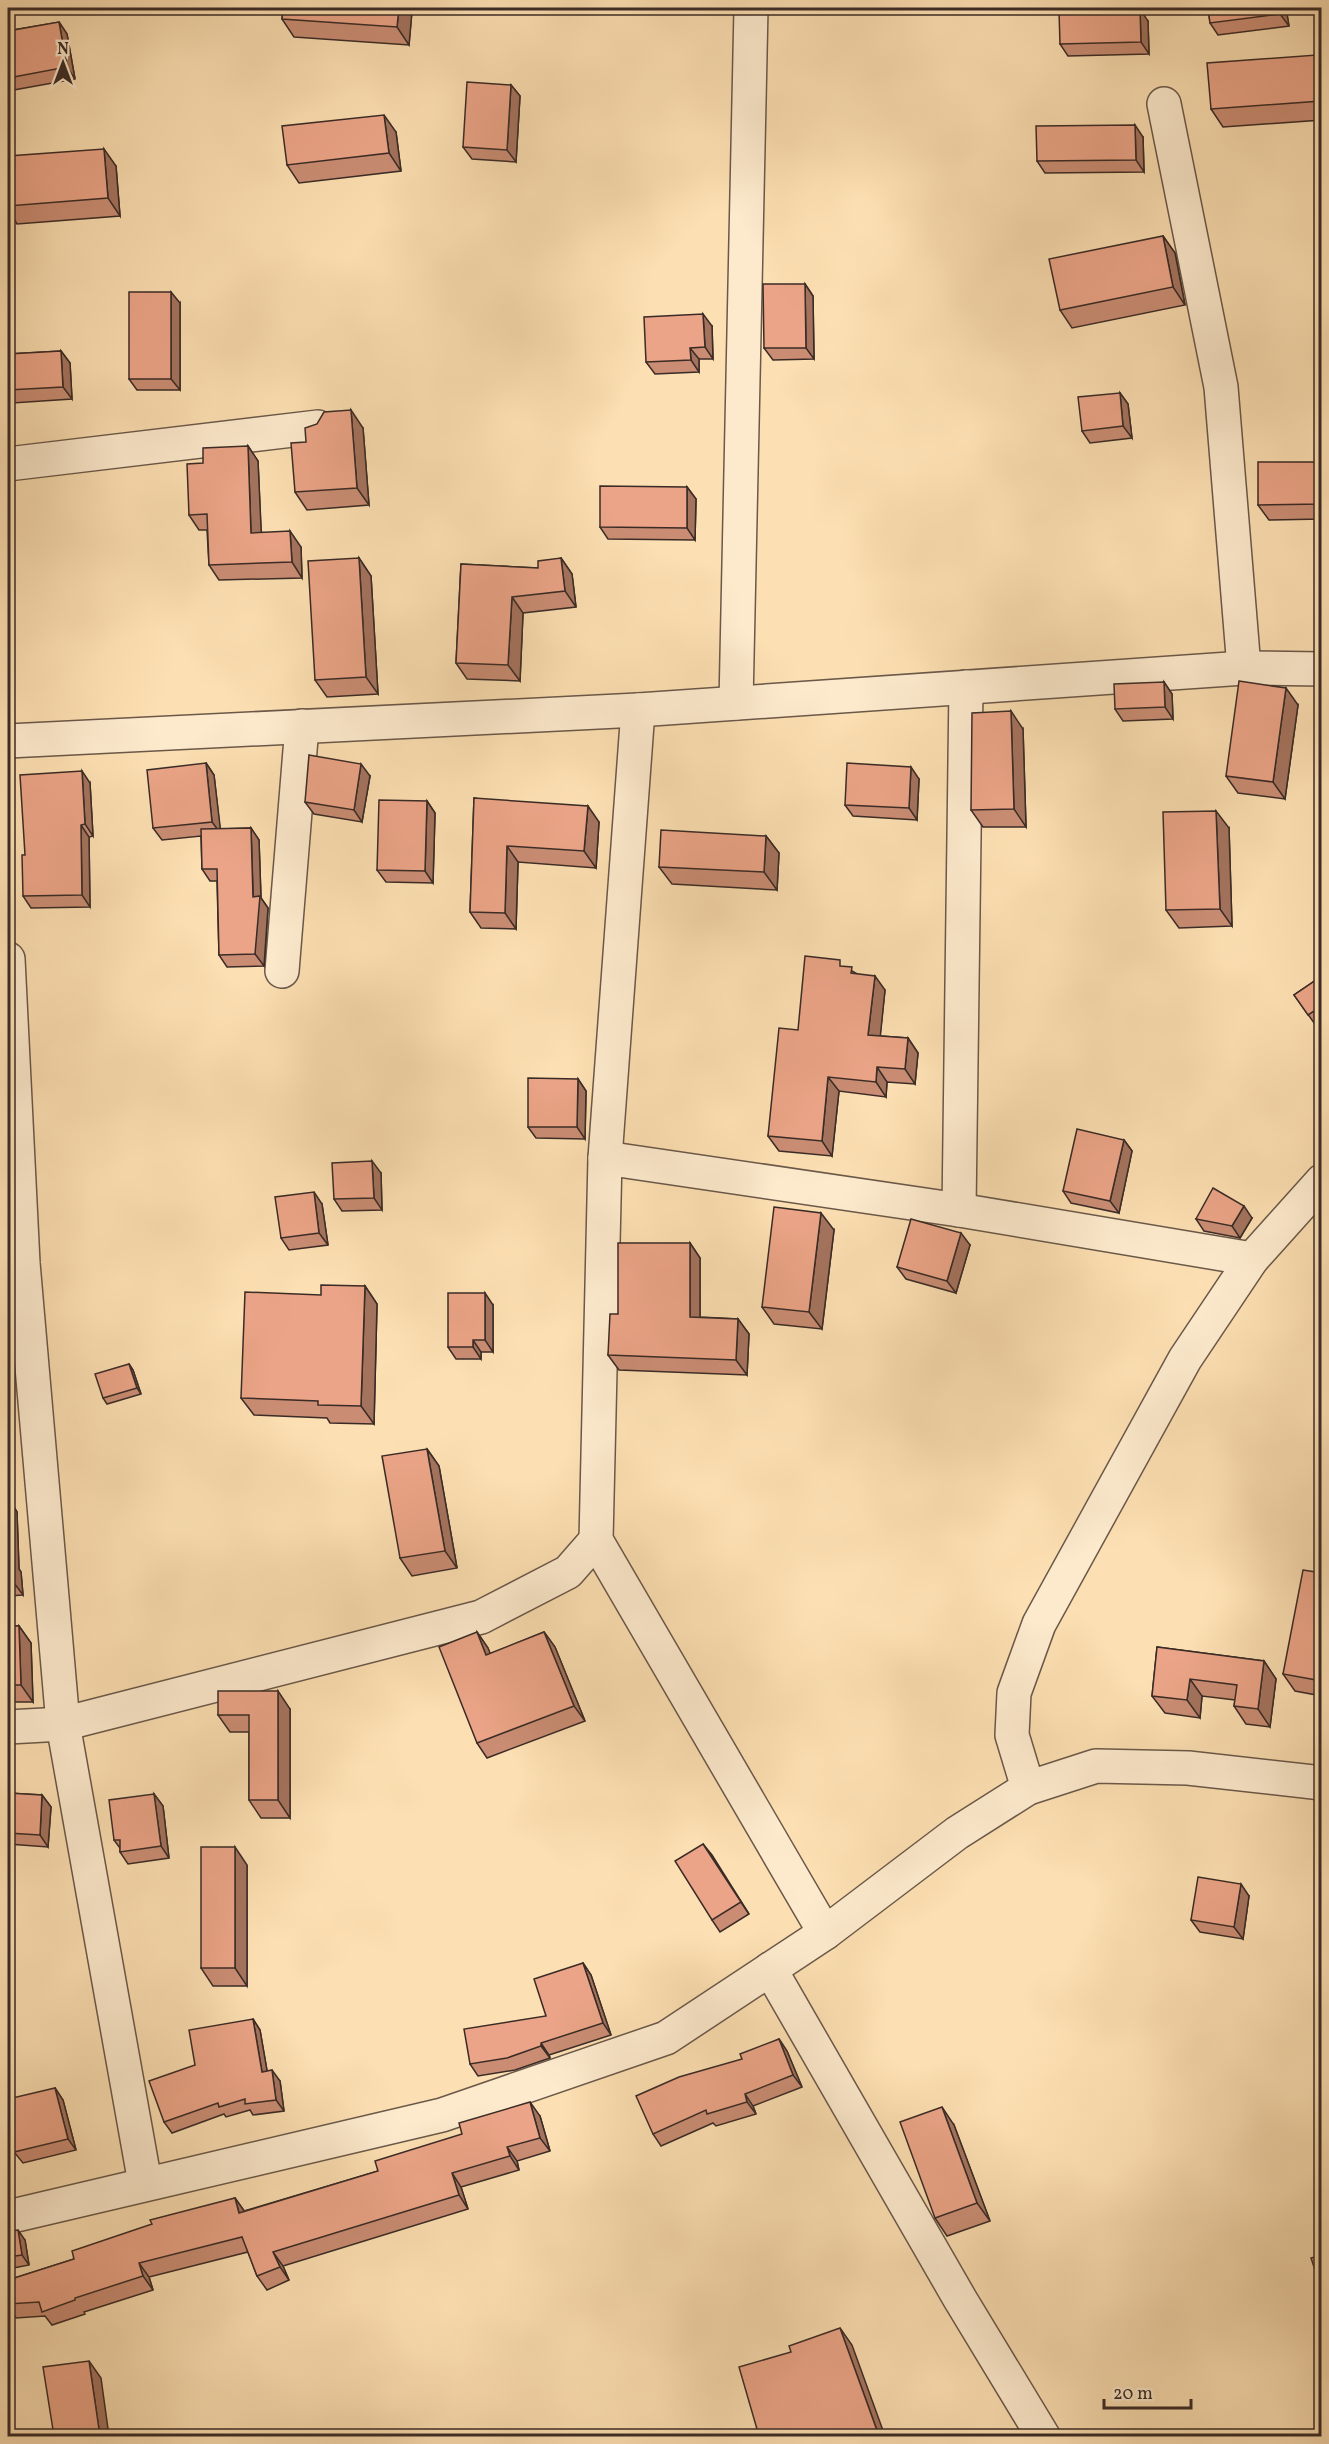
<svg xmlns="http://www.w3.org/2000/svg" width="1329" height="2444" font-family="Vollkorn,serif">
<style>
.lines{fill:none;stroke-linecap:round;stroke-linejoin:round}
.street-casing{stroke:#6a5849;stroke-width:36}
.street{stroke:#fdeacd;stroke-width:33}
.wall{fill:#ca8d74;stroke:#3a2b26;stroke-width:1.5}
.shaded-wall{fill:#a4735e;stroke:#3a2b26;stroke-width:1.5}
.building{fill:#eba487;stroke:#3a2b26;stroke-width:1.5}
</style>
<rect width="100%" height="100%" fill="#fcdfb2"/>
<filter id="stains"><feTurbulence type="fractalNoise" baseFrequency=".00333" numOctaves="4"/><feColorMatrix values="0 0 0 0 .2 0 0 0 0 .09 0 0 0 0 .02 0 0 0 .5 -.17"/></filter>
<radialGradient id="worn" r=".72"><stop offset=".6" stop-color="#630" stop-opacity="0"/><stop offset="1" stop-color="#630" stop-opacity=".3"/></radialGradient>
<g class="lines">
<g class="street-casing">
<g id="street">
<polyline points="1164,104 1221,387 1244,668"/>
<polyline points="8,464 318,427"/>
<polyline points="736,703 751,8"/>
<polyline points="638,710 605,1158 596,1540 825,1933"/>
<polyline points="8,741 638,710 1244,668 1322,669"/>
<polyline points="8,959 23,1263 63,1724 145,2183"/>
<polyline points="282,971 302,726"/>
<polyline points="605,1158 959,1210 1252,1259"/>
<polyline points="959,1210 966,687"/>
<polyline points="8,1727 63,1724 481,1617 568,1572 596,1540"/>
<polyline points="1028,1788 1012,1735 1014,1693 1039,1624 1185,1359 1252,1259 1322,1181"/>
<polyline points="770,1969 960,2299 1043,2436"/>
<polyline points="8,2217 442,2115 666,2038 825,1933 957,1833 1028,1788 1096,1766 1188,1768 1322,1783"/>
</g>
</g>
<use href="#street" class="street"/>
</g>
<g class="wall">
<polygon points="283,8 410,8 412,11 409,45 294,37 282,19"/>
<polygon points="1208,8 1286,8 1289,26 1218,35 1210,23"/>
<polygon points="1148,21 1149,54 1068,56 1060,44"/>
<polygon points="59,22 67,34 75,79 8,91 8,31"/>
<polygon points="1317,55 1322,61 1322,120 1223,127 1211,109"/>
<polygon points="511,85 520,96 516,162 472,159 463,147"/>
<polygon points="396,132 401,171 299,183 287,165"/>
<polygon points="1143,137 1144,172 1045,173 1037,161"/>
<polygon points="8,156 116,166 120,216 17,224 8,209"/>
<polygon points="1163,236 1175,253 1185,305 1072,328 1060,310"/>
<polygon points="805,284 813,296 814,359 773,360 764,348"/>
<polygon points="180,303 180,390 137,390 129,379"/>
<polygon points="712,326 713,359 699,359 699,372 655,374 646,362"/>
<polygon points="61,351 70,363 72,399 12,403 8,397 8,354"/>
<polygon points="1120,393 1128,404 1132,438 1090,443 1082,431"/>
<polygon points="363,428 369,505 307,510 295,492 306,442"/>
<polygon points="248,446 258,461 261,532 301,547 302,578 219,580 209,565 207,530 199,530 189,515 203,463"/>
<polygon points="1322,462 1322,519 1269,520 1258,505"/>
<polygon points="687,487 696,499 695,540 608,539 600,527"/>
<polygon points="359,558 371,576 378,694 327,697 315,680"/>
<polygon points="561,558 572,574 576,607 523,613 520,681 467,679 456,663 461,564 538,568"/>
<polygon points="1164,682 1172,694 1173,719 1123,721 1115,709"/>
<polygon points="1298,705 1285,799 1238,793 1226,776"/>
<polygon points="1023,729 1026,827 983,827 971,810"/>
<polygon points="206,763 214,775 220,829 251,828 259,840 261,898 268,908 264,966 227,967 219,955 217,881 210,881 202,869 201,836 162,840 153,828"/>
<polygon points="370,776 362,822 314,814 305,802"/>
<polygon points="919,779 917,820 853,816 845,805"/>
<polygon points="90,783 93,836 89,837 90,907 31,908 23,896"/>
<polygon points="474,798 599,822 596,868 518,862 516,929 481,928 470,912"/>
<polygon points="427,801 435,813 433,883 386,882 377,870"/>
<polygon points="1229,828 1232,926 1179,928 1166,910"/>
<polygon points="766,836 779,853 777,890 672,884 659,867"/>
<polygon points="845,967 885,990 880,1036 908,1038 918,1053 915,1084 887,1082 886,1097 839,1091 832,1156 779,1151 768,1136 798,1030"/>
<polygon points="1322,976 1322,1023 1317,1027 1294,995"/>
<polygon points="578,1079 586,1091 585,1139 536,1138 528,1127"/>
<polygon points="1124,1140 1132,1151 1119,1213 1071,1203 1063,1191"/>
<polygon points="381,1173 382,1210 342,1211 334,1199"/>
<polygon points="322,1204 328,1245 289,1250 281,1238"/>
<polygon points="1252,1218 1240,1238 1204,1231 1196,1219"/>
<polygon points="834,1230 822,1329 774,1324 762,1307"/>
<polygon points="690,1243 700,1258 700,1317 738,1319 749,1334 747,1375 619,1370 608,1355 618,1314"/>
<polygon points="970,1245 956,1293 906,1279 897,1267"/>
<polygon points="365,1286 377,1304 374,1424 330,1423 327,1418 254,1415 241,1398 321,1295"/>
<polygon points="493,1305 493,1352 481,1352 481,1359 456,1359 448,1347"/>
<polygon points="129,1364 133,1370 141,1394 107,1404 103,1398"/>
<polygon points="427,1449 439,1466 457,1568 412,1576 400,1558"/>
<polygon points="8,1497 17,1512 19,1569 21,1572 23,1595 8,1596"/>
<polygon points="1322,1573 1322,1696 1295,1691 1283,1674"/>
<polygon points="8,1626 19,1626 31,1643 33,1702 8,1702"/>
<polygon points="477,1632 488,1648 490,1654 544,1632 555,1647 585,1721 487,1758 477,1743"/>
<polygon points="1157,1647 1264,1661 1276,1679 1270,1727 1246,1724 1234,1706 1235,1700 1202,1696 1200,1718 1165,1713 1152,1696"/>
<polygon points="290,1709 290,1818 261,1818 249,1800 249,1732 230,1732 218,1715"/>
<polygon points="8,1793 42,1795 51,1807 48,1847 8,1844"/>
<polygon points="154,1794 163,1806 169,1858 128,1864 120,1852 120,1848 114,1840"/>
<polygon points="703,1844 749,1914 720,1932 712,1920"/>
<polygon points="247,1865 247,1986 213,1986 201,1968"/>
<polygon points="1249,1896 1243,1939 1200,1932 1191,1920"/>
<polygon points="583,1963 591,1975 611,2035 549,2055 550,2058 515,2070 478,2076 470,2064 546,2016"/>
<polygon points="253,2019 260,2030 267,2071 280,2081 284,2111 253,2115 250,2110 226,2117 224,2114 172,2133 164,2122 195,2065"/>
<polygon points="779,2039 787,2051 802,2087 753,2106 756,2114 716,2126 713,2123 661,2146 653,2134 742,2059"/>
<polygon points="55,2088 63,2100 76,2150 23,2163 14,2152"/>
<polygon points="540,2116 550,2151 517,2161 519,2170 461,2187 468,2209 283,2266 289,2280 267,2290 257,2276 248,2252 149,2277 153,2290 84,2312 85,2314 52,2325 45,2316 16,2318 8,2305 8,2280 74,2259 235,2198 244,2211 378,2171"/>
<polygon points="954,2125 990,2221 947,2236 935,2218"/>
<polygon points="8,2231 25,2240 29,2265 8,2269"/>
</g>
<g class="shaded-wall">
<polygon points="399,8 410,8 412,11 409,45 397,27"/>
<polygon points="1279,8 1286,8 1289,26 1280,14"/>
<polygon points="1140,9 1148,21 1149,54 1141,42"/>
<polygon points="59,22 67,34 75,79 67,67"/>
<polygon points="1317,55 1322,61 1322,101"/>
<polygon points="511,85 520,96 516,162 507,150"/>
<polygon points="384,115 396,132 401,171 389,153"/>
<polygon points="1135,125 1143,137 1144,172 1136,160"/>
<polygon points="104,149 116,166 120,216 108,198"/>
<polygon points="1163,236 1175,253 1185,305 1173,287"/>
<polygon points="805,284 813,296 814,359 806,348"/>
<polygon points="171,292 180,303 180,390 171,379"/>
<polygon points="703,314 712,326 713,359 705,347"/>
<polygon points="690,348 699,359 699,372 691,360"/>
<polygon points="61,351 70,363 72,399 63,387"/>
<polygon points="1120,393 1128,404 1132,438 1123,426"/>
<polygon points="351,410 363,428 369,505 357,488"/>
<polygon points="248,446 258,461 262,548 251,533"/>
<polygon points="687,487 696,499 695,540 687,528"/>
<polygon points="290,531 301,547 302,578 292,562"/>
<polygon points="359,558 371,576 378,694 366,677"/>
<polygon points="561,558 572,574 576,607 565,591"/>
<polygon points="512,597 523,613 520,681 508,665"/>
<polygon points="1164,682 1172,694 1173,719 1165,707"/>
<polygon points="1286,688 1298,705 1285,799 1273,782"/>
<polygon points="1011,711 1023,729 1026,827 1014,809"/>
<polygon points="206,763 214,775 221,834 212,822"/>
<polygon points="361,764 370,776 362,822 354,810"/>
<polygon points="911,767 919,779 917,820 909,808"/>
<polygon points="82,771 90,783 93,836 85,824"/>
<polygon points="427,801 435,813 433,883 425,871"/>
<polygon points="588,806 599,822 596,868 584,851"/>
<polygon points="1216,811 1229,828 1232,926 1220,909"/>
<polygon points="81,825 89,837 90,907 82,895"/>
<polygon points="251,828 259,840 261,898 268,908 264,966 255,954"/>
<polygon points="766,836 779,853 777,890 764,872"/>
<polygon points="507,846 518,862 516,929 505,913"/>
<polygon points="875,976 885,990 879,1049 868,1035"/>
<polygon points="908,1038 918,1053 915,1084 905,1069"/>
<polygon points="877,1067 887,1082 886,1097 876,1082"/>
<polygon points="828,1077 839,1091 832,1156 822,1141"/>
<polygon points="578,1079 586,1091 585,1139 577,1127"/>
<polygon points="1124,1140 1132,1151 1119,1213 1110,1201"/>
<polygon points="372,1161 381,1173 382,1210 374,1198"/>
<polygon points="314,1192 322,1204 328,1245 319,1233"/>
<polygon points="1244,1206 1252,1218 1240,1238 1232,1226"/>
<polygon points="821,1213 834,1230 822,1329 809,1312"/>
<polygon points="961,1233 970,1245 956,1293 947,1281"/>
<polygon points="690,1243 700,1258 700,1332 690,1317"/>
<polygon points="365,1286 377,1304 374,1424 361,1406"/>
<polygon points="485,1293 493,1305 493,1352 485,1340"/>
<polygon points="738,1319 749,1334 747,1375 736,1360"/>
<polygon points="473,1340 481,1352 481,1359 473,1347"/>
<polygon points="129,1364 133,1370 141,1394 137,1388"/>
<polygon points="427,1449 439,1466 457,1568 445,1551"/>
<polygon points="8,1497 17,1512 19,1569 21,1572 23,1595 11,1579 8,1556"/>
<polygon points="19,1626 31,1643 33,1702 21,1685"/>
<polygon points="477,1632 488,1648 497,1670 486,1655"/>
<polygon points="544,1632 555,1647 585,1721 574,1706"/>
<polygon points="1264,1661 1276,1679 1270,1727 1258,1709"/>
<polygon points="1190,1679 1202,1696 1200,1718 1187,1700"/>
<polygon points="278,1691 290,1709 290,1818 278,1800"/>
<polygon points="154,1794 163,1806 169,1858 161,1846"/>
<polygon points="42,1795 51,1807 48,1847 40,1835"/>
<polygon points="703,1844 712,1855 749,1914 741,1902"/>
<polygon points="235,1847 247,1865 247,1986 235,1968"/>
<polygon points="1241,1884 1249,1896 1243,1939 1234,1927"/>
<polygon points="583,1963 591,1975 611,2035 603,2023"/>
<polygon points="253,2019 260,2030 269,2082 262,2072"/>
<polygon points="779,2039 787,2051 802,2087 793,2075"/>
<polygon points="541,2043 549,2055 550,2058 541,2046"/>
<polygon points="272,2070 280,2081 284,2111 276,2100"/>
<polygon points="55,2088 63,2100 76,2150 68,2139"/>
<polygon points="745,2094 753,2106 756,2114 747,2102"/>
<polygon points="530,2102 540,2116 550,2151 540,2138"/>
<polygon points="942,2107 954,2125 990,2221 977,2203"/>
<polygon points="507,2147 517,2161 519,2170 510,2156"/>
<polygon points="452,2173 461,2187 468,2209 459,2195"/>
<polygon points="235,2198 245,2212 239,2213"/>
<polygon points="18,2230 25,2240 29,2265 22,2255"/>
<polygon points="273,2252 283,2266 289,2280 280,2267"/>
<polygon points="139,2263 149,2277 153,2290 143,2276"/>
<polygon points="840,2328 852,2345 885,2436 879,2436"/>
<polygon points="89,2361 101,2378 109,2436 100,2436"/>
</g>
<g class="building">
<polygon points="283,8 399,8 397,27 282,19"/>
<polygon points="1208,8 1279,8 1280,14 1210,23"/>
<polygon points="1140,9 1141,42 1060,44 1059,11"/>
<polygon points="59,22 67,67 8,78 8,31"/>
<polygon points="1317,55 1321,101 1211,109 1207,63"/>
<polygon points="467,82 511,85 507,150 463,147"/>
<polygon points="384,115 389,153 287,165 282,126"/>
<polygon points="1135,125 1136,160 1037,161 1036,126"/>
<polygon points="104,149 108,198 8,206 8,156"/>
<polygon points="1163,236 1173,287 1060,310 1049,259"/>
<polygon points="763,284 805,284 806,348 764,348"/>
<rect x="129" y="292" width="42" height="87"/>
<polygon points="703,314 705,347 690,348 691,360 646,362 644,317"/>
<polygon points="61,351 63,387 8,390 8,354"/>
<polygon points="1120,393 1123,426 1082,431 1078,397"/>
<polygon points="351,410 357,488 295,492 291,443 306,442 305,428 317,424 324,412"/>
<polygon points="248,446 251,533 290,531 292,562 209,565 207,514 189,515 187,464 203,463 203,448"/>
<polygon points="1258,462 1322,462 1322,504 1258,505"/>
<polygon points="600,486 687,487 687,528 600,527"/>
<polygon points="359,558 366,677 315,680 308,561"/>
<polygon points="561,558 565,591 512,597 508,665 456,663 461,564 538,568 538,561"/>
<polygon points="1239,681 1286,688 1273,782 1226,776"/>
<polygon points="1164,682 1165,707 1115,709 1114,684"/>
<polygon points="1011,711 1014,809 971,810 972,713"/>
<polygon points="309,755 361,764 354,810 305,802"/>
<polygon points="206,763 212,822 153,828 147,770"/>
<polygon points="847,763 911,767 909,808 845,805"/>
<polygon points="82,771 85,824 81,825 82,895 23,896 22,855 25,855 20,775"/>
<polygon points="474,798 588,806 584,851 507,846 505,913 470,912"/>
<polygon points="379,800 427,801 425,871 377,870"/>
<polygon points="1216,811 1220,909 1166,910 1163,812"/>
<polygon points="251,828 253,897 260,896 255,954 219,955 217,869 202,869 201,829"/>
<polygon points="661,830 766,836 764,872 659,867"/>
<polygon points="805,956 840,960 840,966 852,967 851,973 875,976 868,1035 908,1038 905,1069 877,1067 876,1082 828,1077 822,1141 768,1136 779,1028 798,1030"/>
<polygon points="1322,976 1322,1006 1308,1015 1294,995"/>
<polygon points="528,1078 578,1079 577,1127 528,1127"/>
<polygon points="1077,1129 1124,1140 1110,1201 1063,1191"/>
<polygon points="372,1161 374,1198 334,1199 332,1163"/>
<polygon points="1213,1188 1244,1206 1232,1226 1196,1219"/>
<polygon points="314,1192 319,1233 281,1238 275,1197"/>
<polygon points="774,1207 821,1213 809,1312 762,1307"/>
<polygon points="911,1219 961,1233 947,1281 897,1267"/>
<polygon points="1322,1219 1322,1227 1317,1224"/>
<polygon points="618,1243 690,1243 690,1317 738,1319 736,1360 608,1355 610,1314 618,1314"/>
<polygon points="321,1285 365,1286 361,1406 318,1405 318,1401 241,1398 245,1292 321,1295"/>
<polygon points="448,1293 485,1293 485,1340 473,1340 473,1347 448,1347"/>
<polygon points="129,1364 137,1388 103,1398 95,1374"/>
<polygon points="427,1449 445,1551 400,1558 382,1456"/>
<polygon points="8,1541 8,1556 10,1555 11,1579 8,1579"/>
<polygon points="1303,1570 1322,1573 1322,1681 1283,1674"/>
<polygon points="8,1626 19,1626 21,1685 8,1685"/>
<polygon points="477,1632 486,1655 544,1632 574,1706 477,1743 439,1647"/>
<polygon points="1157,1647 1264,1661 1258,1709 1234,1706 1237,1685 1190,1679 1187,1700 1152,1696"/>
<polygon points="218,1691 278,1691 278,1800 249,1800 249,1715 218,1715"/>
<polygon points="8,1793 42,1795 40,1835 8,1833"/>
<polygon points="154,1794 161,1846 120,1852 120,1840 114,1840 109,1800"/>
<polygon points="703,1844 741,1902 712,1920 675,1861"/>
<rect x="201" y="1847" width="34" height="121"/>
<polygon points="1198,1877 1241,1884 1234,1927 1191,1920"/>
<polygon points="583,1963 603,2023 541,2043 541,2046 507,2058 470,2064 464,2029 546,2016 534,1979"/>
<polygon points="253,2019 262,2072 272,2070 276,2100 245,2104 245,2099 219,2107 218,2103 164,2122 149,2081 195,2065 189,2030"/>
<polygon points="779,2039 793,2075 745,2094 747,2102 707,2114 706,2110 653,2134 636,2096 679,2077 742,2059 740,2054"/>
<polygon points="55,2088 68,2139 14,2152 8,2124 8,2099"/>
<polygon points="530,2102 540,2138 507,2147 510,2156 452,2173 459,2195 273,2252 280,2267 257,2276 242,2237 139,2263 143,2276 75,2298 75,2300 42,2312 39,2302 8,2304 8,2280 74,2259 72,2251 152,2224 150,2220 235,2198 239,2213 378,2171 375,2161 462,2134 459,2123"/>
<polygon points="942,2107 977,2203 935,2218 900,2122"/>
<polygon points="18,2230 22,2255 8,2257 8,2231"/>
<polygon points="1322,2255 1322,2291 1311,2258"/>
<polygon points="840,2328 879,2436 759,2436 739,2367 791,2352 789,2346"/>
<polygon points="89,2361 100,2436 54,2436 43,2367"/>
</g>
<rect width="1329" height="2444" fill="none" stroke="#fcdfb2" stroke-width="30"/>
<rect x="9" y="9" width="1311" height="2426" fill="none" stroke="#3a2b26" stroke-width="3"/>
<rect x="15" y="15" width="1299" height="2414" fill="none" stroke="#3a2b26" stroke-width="1.5"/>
<g transform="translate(63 63)" stroke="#fdeacd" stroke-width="4.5" paint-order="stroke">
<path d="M0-4.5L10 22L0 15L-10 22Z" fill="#3a2b26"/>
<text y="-9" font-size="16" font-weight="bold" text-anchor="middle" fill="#3a2b26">N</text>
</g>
<path d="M1104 2399v9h87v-9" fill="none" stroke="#3a2b26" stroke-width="3"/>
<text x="1113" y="2399" font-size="18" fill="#3a2b26" stroke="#fdeacd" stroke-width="4.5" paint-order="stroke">20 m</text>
<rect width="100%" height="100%" filter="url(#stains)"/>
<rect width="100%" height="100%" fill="url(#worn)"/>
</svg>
